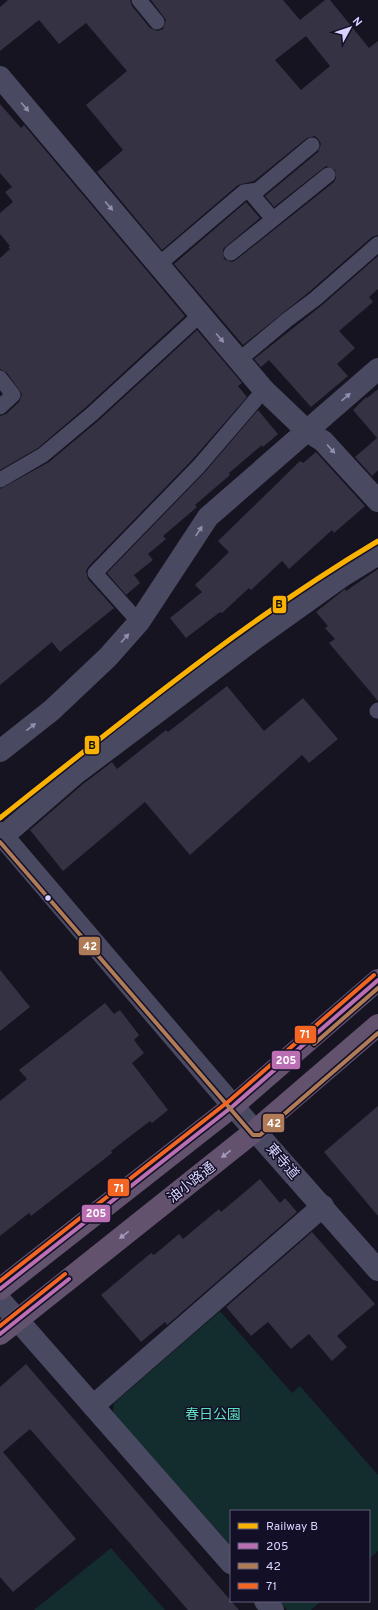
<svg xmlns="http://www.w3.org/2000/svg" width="378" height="1610" font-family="Overpass,'Noto Sans JP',sans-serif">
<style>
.green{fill:#132c2d}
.building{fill:#343243;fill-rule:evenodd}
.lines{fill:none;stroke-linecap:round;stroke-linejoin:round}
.service{stroke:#4a4962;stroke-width:15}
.minor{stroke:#4a4962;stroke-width:22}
.tertiary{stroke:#4a4962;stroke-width:22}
.trunk{stroke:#62526e;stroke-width:22}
.bus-1-casing{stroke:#130f26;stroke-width:7}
.bus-2-casing{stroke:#130f26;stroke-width:7}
.bus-3-casing{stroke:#130f26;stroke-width:7}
.bus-1{stroke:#ba6fb2;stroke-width:4}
.bus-2{stroke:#b07c57;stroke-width:4}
.bus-3{stroke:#f26522;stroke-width:4}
.rail-1-casing{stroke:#130f26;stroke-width:8}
.rail-1{stroke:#fab202;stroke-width:5}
.oneway{fill:#928eb0}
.oneway2{fill:#a39abe}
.bus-dot{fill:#d9d4ff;stroke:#130f26;stroke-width:1.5}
.labels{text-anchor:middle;stroke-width:3;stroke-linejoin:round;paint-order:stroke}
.street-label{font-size:14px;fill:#d9d4ff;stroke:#130f26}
.park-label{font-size:14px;fill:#5fe0c0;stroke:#130f26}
.line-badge{stroke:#130f26;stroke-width:1.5}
.badge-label{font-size:11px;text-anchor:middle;font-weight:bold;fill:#fff}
.pale-badge-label{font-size:11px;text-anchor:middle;font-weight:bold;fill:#111}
</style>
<rect width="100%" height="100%" fill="#161421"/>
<g class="green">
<polygon points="220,1311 292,1393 300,1386 378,1475 378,1551 369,1559 369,1511 231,1511 231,1546 113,1413 114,1403"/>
<polygon points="111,1548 165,1610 34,1610"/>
<polygon points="279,1601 321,1601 311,1610 287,1610"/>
</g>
<g class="building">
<path d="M8 0H130L132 6 150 28 158 31 163 29 166 20 151 0H283L300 20 325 0H330L369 48 378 41V235L372 237 309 292 243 345 174 264 246 202 260 218 223 249 224 259 232 262 236 260 334 182 336 178 335 170 326 166 274 207 265 196 318 152 321 144 319 140 315 136 307 138 254 181 238 185 162 250 97 172 123 150 86 105 127 71 86 23 59 44 39 20 0 51V7ZM306 36 330 66 301 90 275 60Z"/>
<polygon points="0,104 21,128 24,125 185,316 86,407 38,448 0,470 0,416 6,414 19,402 22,394 7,373 0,369 0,258 10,249 8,247 10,246 0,234 0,213 13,202 5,192 12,187 0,173"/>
<polygon points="378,256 378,289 369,297 373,302 339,331 355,348 337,364 348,376 311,407 269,360 261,367 254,359 321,306"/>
<polygon points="197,330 242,383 238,386 247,397 192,460 88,567 86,571 88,579 114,608 60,652 52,642 0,685 0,489 49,462 98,421"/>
<polygon points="378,389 378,470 372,476 355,457 377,438 353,410 366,397 367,398"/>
<polygon points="258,410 278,434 263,447 262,445 229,473 230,475 195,505 197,507 163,536 166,539 148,554 153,560 134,575 140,583 126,595 107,573 205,472"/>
<polygon points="316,452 365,506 334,533 332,530 289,569 282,561 251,590 249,588 222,613 220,612 186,638 170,618 202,592 195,585 229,552 218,541 300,461 303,463"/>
<polygon points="378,569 378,701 329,643 335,639 325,628 328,626 316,612 345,589 346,591"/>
<polygon points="227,686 264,731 303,698 338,739 309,763 302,755 190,855 145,802 63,871 30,830 83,784 112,762 117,769 166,730 168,732"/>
<polygon points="0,970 30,1007 0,1031"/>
<polygon points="105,1003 114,1014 120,1010 139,1035 134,1040 144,1053 132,1063 168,1110 152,1123 150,1121 111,1151 112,1153 31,1216 29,1213 0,1236 0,1101 27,1079 19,1070"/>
<polygon points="378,1106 378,1216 324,1152"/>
<polygon points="260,1179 280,1203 285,1198 297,1212 167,1325 165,1322 141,1342 101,1295 151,1253 154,1255 179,1234 183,1239 219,1209 221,1212"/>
<polygon points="312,1232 375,1304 337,1336 347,1347 332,1361 309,1334 291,1349 268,1322 251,1336 226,1307"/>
<polygon points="26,1364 231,1601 239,1610 188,1610 30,1429 3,1452 76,1539 13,1592 0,1577 0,1387"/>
</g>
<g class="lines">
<g class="service">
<polyline points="139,0 157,22"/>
<polyline points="250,192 273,219"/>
<polyline points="231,253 328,175"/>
<polyline points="158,265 244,192 258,190 312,145"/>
<polyline points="239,360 287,320 315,299 378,244"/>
<polyline points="0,378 13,395 0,407"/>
<polyline points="0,480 43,455 92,414 200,315"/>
<polyline points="139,622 95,573 199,466 264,390"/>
<polyline points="377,711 378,710"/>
</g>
<g class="minor">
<polyline points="0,77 264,390 307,431 323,441 378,501"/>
<polyline points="0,751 52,710 108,657 139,622 208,517 378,369"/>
<polyline points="0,839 75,774 257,637 341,577 378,554"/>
<polyline points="0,1300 231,1563"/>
<polyline points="93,1406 323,1206"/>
<polyline points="265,1601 273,1610"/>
</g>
<polyline class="tertiary" points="0,833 233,1106 378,1270"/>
<g class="trunk">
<polyline points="0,1289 233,1106 378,980"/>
<polyline points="0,1334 256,1130 378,1025"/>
</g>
<g class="bus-1-casing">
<g id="bus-1">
<polyline points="0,1289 233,1106 378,980"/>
<polyline points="0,1334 69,1279"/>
</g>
</g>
<g class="bus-2-casing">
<g id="bus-2">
<polyline points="0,842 253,1135 260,1135 378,1033"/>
<polyline points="314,1044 378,988"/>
</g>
</g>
<g class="bus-3-casing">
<g id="bus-3">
<polyline points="0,1281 229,1101 374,975"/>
<polyline points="0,1326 65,1274"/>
</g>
</g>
<use href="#bus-1" class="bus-1"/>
<use href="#bus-2" class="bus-2"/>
<use href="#bus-3" class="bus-3"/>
<g class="rail-1-casing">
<path id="rail-1" d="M0 818C124 720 242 622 378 541"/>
</g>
<use href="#rail-1" class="rail-1"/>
</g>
<defs><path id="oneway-solid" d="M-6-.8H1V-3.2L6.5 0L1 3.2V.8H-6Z"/></defs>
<g class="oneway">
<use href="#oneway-solid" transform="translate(25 107) rotate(50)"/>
<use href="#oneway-solid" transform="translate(109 206) rotate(50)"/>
<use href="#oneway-solid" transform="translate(220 338) rotate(49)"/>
<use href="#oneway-solid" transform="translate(346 397) rotate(-41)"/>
<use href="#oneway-solid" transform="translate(331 449) rotate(48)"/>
<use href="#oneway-solid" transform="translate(199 531) rotate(-57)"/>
<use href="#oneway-solid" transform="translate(125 638) rotate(-48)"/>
<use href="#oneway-solid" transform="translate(31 727) rotate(-38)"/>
</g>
<g class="oneway2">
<use href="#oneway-solid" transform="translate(226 1154) rotate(142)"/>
<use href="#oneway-solid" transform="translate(124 1235) rotate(142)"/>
</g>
<circle class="bus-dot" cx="48" cy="898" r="3.5"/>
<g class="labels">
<g class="street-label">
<text transform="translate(283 1161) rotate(49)" y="5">東寺道</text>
<text transform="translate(191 1182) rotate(-38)" y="5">油小路通</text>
</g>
<g class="park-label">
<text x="213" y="1419">春日公園</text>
</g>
</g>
<g class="line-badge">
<rect x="272" y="595" width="15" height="19" rx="4" fill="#fab202"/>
<rect x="84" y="735" width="16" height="20" rx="4" fill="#fab202"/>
<rect x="78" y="936" width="23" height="20" rx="4" fill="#b07c57"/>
<rect x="294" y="1025" width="23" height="19" rx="4" fill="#f26522"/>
<rect x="271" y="1050" width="30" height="20" rx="4" fill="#ba6fb2"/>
<rect x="262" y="1113" width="23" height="20" rx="4" fill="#b07c57"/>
<rect x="107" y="1178" width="23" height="19" rx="4" fill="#f26522"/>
<rect x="81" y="1204" width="30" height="19" rx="4" fill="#ba6fb2"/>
</g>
<g class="badge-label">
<text x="90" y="950">42</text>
<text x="305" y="1038">71</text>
<text x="286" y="1064">205</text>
<text x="274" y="1127">42</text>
<text x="119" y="1192">71</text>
<text x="96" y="1217">205</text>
</g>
<g class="pale-badge-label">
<text x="279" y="608">B</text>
<text x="92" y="749">B</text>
</g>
<rect x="230" y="1510" width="140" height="92" fill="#130f26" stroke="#625e7d"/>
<rect x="238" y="1523" width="20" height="6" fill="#fab202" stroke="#625e7d"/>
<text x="266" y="1530" font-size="12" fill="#d9d4ff">Railway B</text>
<rect x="238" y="1543" width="20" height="6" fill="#ba6fb2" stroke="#625e7d"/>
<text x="266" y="1550" font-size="12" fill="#d9d4ff">205</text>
<rect x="238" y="1563" width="20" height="6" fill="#b07c57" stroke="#625e7d"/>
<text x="266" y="1570" font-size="12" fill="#d9d4ff">42</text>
<rect x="238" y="1583" width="20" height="6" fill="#f26522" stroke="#625e7d"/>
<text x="266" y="1590" font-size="12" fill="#d9d4ff">71</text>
<g transform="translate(350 28) rotate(50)" stroke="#130f26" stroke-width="3" paint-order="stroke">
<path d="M0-3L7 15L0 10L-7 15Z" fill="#d9d4ff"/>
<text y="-6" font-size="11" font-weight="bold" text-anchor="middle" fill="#d9d4ff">N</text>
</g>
</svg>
